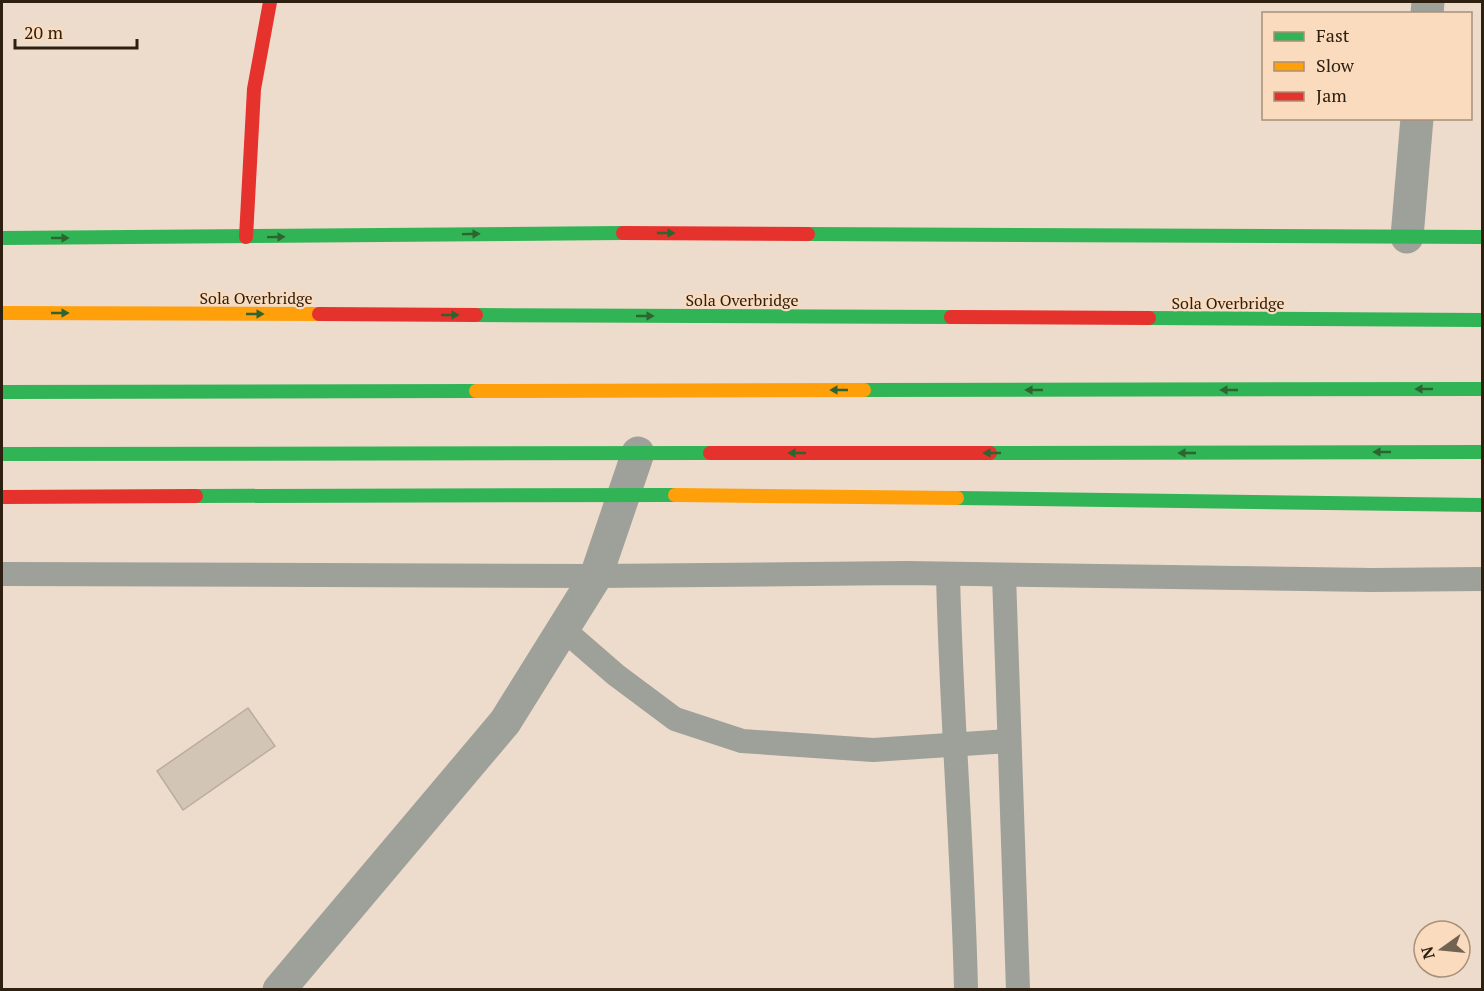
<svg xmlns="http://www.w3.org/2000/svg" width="1484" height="991" font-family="'PT Serif',serif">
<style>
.building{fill:#d3c5b6;stroke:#baac9d;stroke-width:1.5}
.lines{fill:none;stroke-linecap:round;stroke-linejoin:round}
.lane{stroke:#9ea09a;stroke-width:24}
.street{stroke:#9ea09a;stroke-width:33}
.fast{stroke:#30b455;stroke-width:14}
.slow{stroke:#ff9f0a;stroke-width:14}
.jam{stroke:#e5322d;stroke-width:14}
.oneway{fill:#2f6330}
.labels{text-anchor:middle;stroke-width:4.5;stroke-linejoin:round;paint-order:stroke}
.street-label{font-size:16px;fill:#2e2011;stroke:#fbdbbd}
</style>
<rect width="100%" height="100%" fill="#eddccb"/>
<polygon class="building" points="248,708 275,746 183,810 157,771"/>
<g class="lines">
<g class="lane">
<polyline points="2,574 596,576 907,573 1373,580 1482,579"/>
<path d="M948 574C951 712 963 851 966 990"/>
<polyline points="1004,575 1018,990"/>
<polyline points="563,629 616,675 675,719 742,741 873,750 1009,741"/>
</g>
<g class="street">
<polyline points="1427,14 1428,2"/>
<polyline points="1407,237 1417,118"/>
<polyline points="279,990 505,722 596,576 638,453"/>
</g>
<g class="fast">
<polyline points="808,234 1482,237"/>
<polyline points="2,238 623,233"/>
<polyline points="476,315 951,317"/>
<polyline points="1149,318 1482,320"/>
<polyline points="864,390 1482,389"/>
<polyline points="2,392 476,391"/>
<polyline points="990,453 1482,452"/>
<polyline points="2,454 710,453"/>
<polyline points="196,496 675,495"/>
<polyline points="957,498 1482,505"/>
</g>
<g class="slow">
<polyline points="2,313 319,314"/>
<polyline points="476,391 864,390"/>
<polyline points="675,495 957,498"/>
</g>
<g class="jam">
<polyline points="623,233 808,234"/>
<polyline points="246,237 254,89 270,2"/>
<polyline points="319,314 476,315"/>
<polyline points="951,317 1149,318"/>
<polyline points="710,453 990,453"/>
<polyline points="2,497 196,496"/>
</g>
</g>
<defs><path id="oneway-solid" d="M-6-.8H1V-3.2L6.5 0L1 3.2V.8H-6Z" transform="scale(1.5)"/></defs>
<g class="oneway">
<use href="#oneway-solid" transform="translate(666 233)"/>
<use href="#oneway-solid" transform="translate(471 234) rotate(-1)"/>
<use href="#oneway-solid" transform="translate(276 237) rotate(-1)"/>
<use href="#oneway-solid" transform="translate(60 238)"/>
<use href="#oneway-solid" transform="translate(60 313)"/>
<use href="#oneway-solid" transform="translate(255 314)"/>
<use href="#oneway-solid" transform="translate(450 315)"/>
<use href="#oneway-solid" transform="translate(645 316)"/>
<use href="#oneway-solid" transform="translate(1424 389) rotate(180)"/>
<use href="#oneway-solid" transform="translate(839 390) rotate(180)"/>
<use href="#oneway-solid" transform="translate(1034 390) rotate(180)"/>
<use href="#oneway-solid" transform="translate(1229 390) rotate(180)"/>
<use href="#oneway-solid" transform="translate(1382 452) rotate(180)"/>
<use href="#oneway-solid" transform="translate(797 453) rotate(180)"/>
<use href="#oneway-solid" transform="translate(992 453) rotate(180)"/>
<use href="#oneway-solid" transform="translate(1187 453) rotate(180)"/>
</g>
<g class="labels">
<g class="street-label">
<text x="256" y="304">Sola Overbridge</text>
<text x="742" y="306">Sola Overbridge</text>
<text x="1228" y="309">Sola Overbridge</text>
</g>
</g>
<rect width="1484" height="991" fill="none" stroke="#2e2011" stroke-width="6"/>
<rect x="1262" y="12" width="210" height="108" fill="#fbdbbd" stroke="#a99078" stroke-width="1.5"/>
<rect x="1274" y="32" width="30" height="9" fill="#30b455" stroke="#a99078" stroke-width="1.5"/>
<text x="1316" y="42" font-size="18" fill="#2e2011">Fast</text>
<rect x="1274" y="62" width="30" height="9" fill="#ff9f0a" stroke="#a99078" stroke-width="1.5"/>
<text x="1316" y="72" font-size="18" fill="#2e2011">Slow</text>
<rect x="1274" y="92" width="30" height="9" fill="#e5322d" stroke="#a99078" stroke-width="1.5"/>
<text x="1316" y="102" font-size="18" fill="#2e2011">Jam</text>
<g transform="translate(1442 949) rotate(255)"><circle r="28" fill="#fbdbbd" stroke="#a99078" stroke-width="1.5"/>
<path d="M0-4.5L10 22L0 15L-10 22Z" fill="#716252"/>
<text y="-9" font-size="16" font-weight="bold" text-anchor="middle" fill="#2e2011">N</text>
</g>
<path d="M15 39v9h122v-9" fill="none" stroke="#2e2011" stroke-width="3"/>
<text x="24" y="39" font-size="18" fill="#2e2011" stroke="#fbdbbd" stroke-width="4.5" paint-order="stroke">20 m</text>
</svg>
